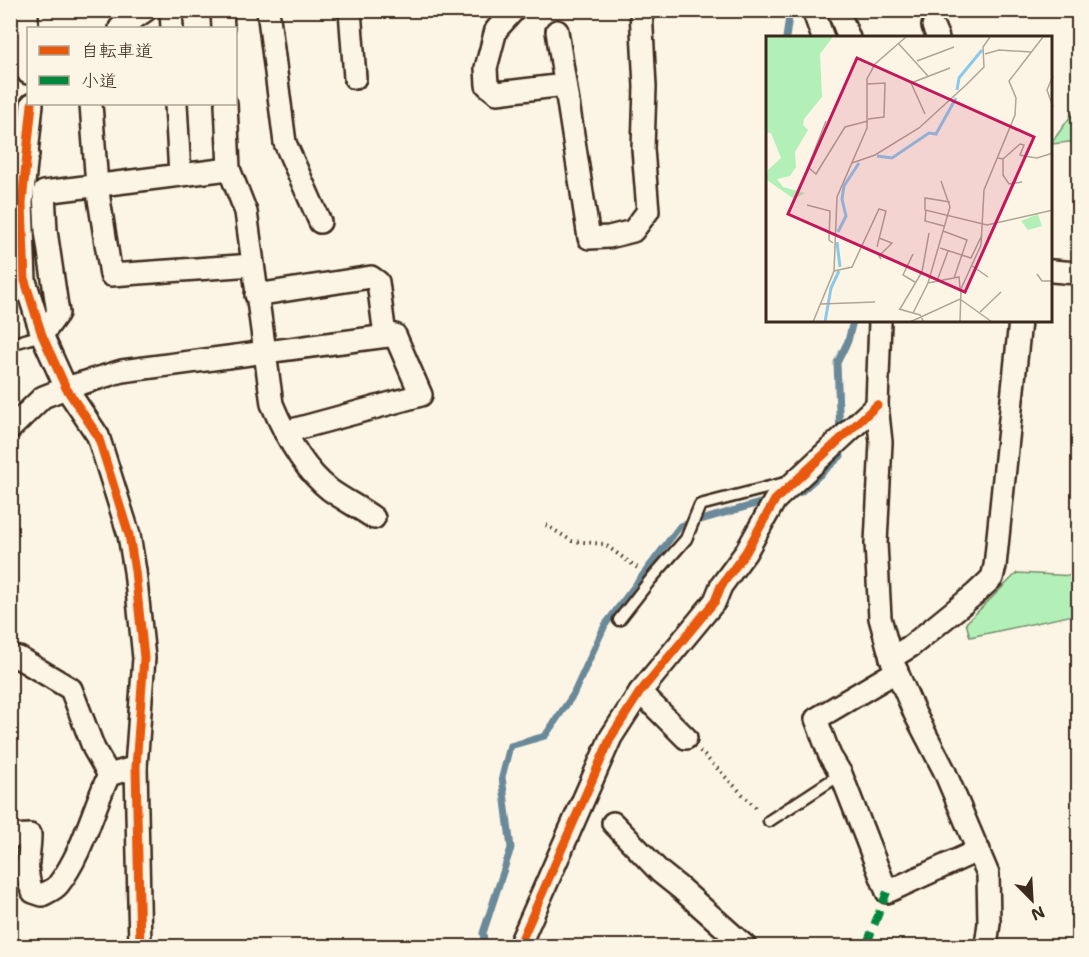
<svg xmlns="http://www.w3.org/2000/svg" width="1089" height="957" font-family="'Shantell Sans','Klee One',sans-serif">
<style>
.green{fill:#b2f0b8;stroke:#768d6b;stroke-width:1.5}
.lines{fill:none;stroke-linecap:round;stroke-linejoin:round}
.stream{stroke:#6b8999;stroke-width:7}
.lane-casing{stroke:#3b2a1e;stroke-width:15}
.street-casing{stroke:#3b2a1e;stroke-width:26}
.path{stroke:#3b2a1e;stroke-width:4;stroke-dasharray:1.5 4.5;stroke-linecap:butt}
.lane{stroke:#fcf5e5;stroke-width:10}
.street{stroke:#fcf5e5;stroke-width:21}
.quiet{stroke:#00873e;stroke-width:8;stroke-dasharray:15 8;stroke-linecap:butt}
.cycleway-casing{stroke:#fcf5e5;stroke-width:13}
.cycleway{stroke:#e8590c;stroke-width:9}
.inset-river{fill:none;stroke:#8bc9eb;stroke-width:3}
.inset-road{fill:none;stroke:#afa495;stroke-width:1.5}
.view{fill:#c2185b;fill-opacity:0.15;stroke:#c2185b;stroke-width:3}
.inset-edge{fill:none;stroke:#3b2a1e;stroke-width:3}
</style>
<rect width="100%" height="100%" fill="#fcf5e5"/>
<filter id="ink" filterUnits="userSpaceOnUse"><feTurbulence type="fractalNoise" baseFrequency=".0167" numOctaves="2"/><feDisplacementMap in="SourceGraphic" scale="12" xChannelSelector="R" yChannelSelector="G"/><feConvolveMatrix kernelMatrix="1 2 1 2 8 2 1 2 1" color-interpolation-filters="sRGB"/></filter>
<g filter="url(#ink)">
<g class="green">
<polygon points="1078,106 1078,141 1052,144 1052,142"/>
<polygon points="1017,573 1075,576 1078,595 1078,614 970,637 966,623"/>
</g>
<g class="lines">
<g class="stream">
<polyline points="786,38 790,10"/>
<polyline points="840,435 837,363 848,341 853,321"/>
<polyline points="790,495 801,492 841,456 840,446"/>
<polyline points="485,946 483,933 511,848 502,777 510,746 545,736 573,695 605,625 680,526 770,500"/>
</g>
<g class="lane-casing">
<g id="lane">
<polyline points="10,344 42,335"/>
<polyline points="619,620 651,579 686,539 700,505 789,482"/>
<polyline points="769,821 841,774"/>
</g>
</g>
<g class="street-casing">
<g id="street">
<polyline points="27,10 27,55 28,73"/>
<polyline points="171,10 172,28"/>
<polyline points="222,10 223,28"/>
<polyline points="268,10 285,143 320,222"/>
<polyline points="350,10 355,78"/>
<polyline points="514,10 496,30 486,68 487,85 497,93 565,85"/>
<polyline points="813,10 823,38"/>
<polyline points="838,10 849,38"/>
<polyline points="933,26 938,38"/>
<polyline points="120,28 146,10"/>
<polyline points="557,31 589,238 609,237 633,231 648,211 643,149 645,87 641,10"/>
<polyline points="32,104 22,203 25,281 42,335 66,388 98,436 129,535 135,571 144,658 136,767 140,946"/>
<polyline points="91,104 97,186 111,275 253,265"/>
<polyline points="176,104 180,175"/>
<path d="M226 104 229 169 246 212 272 404C285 435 303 469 330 490 344 500 360 508 374 518"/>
<polyline points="10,151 28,155"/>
<polyline points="1052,271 1076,273 1078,275"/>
<polyline points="256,295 371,277 378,282 385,336"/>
<polyline points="880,321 877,405 881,442 876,543 880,618 891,658 915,714 944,770 988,874 989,923 986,946"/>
<polyline points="42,335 58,313 46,231 44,192 229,169"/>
<polyline points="10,429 43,397 66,388 122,371 395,335 421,395 285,432"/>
<polyline points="10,656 19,658 71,689 94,749 109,775"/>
<polyline points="891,658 911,646 975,594 992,578 995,566 1020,321"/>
<polyline points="897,671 816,719 830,756 841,774 887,892 979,850"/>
<polyline points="640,692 686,738"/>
<polyline points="613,823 660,872 680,888 745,946"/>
<path d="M10 836 30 835C30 855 23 873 33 892L42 895C47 892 54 890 58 885 83 853 92 811 109 775L136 767"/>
<polyline points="519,946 611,737 640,692 715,601 721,586 746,552 775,500 877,405"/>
</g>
</g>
<g class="path">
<polyline points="546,525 572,541 604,544 639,569"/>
<polyline points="700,751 758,810"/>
</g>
<use href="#lane" class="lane"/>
<use href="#street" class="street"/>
<polyline class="quiet" points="866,946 887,892"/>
<g class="cycleway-casing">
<g id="cycleway">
<polyline points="32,104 22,203 25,281 42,335 66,388 98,436 129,535 135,571 144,658 136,767 140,946"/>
<polyline points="519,946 611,737 640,692 715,601 721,586 746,552 775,500 877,405"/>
</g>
</g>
<use href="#cycleway" class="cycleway"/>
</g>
</g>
<g transform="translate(766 36)">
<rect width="286" height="286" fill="#fcf5e5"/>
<path d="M0 1H67L54 18 56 61 38 83 37 89 42 94 29 116 30 131 24 140 11 143 17 151 39 157 28 163 1 144 2 134 15 122 5 97H0ZM272 178 276 190 262 194 255 185Z" fill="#b2f0b8"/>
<path class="inset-river" d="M191 54 193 42 216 14M111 120 126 122 163 97 170 98 190 62M72 196 80 180 76 163 78 150 93 127M71 206 74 231M59 286 65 252 73 235"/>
<path class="inset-road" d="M132 7 162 40M219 18 233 14 265 16M151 25 188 11M287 40 281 54 287 71M101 48 119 47 118 81 102 83M159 78 145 47 184 32M60 85 42 131 50 138 79 91 102 85M232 122 237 123 254 108 258 109 254 119 258 120 271 122 287 117M237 123V139L243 148 256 146M86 127 109 119 153 92 200 49 218 31 217 11 224 1M184 166 159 162V174L221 189 287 174M41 169 64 175 63 204 67 207M160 174 159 185 178 190M177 195 201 204 188 242M113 202 126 207 113 220 115 223M174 212 205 222 216 199M147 218 137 239 149 246M205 229 222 241M68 235 86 231 113 173 120 175 111 211M271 238 276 245H287M171 245 182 215M162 247 193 241 194 252M55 268 109 266M133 273 154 279 158 286M134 273 156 236 163 197M214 276 235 256M147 277 162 247 184 171 175 145M47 286 68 235 71 161 101 92V43L109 28 140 1M144 286 194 263 226 286M194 286 195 253 215 209 218 154 249 79 250 62 243 45 277 1"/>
<path class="view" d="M91 22 268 101 199 256 22 178Z"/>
<rect width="286" height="286" class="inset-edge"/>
</g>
<rect width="1089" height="957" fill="none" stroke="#fcf5e5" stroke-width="36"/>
<rect x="18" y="18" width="1053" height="921" fill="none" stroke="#3b2a1e" stroke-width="2" filter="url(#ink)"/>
<rect x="27" y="27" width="210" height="78" fill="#fcf5e5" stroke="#afa495" stroke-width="1.5"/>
<rect x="39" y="46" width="30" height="9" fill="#e8590c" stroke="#afa495" stroke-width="1.5"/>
<text x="81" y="57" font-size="18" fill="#3b2a1e">自転車道</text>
<rect x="39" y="76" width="30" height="9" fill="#00873e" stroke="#afa495" stroke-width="1.5"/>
<text x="81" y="87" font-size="18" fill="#3b2a1e">小道</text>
<g transform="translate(1032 900) rotate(156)" stroke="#fcf5e5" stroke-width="4.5" paint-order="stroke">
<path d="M0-4.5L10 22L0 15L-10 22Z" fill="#3b2a1e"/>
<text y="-9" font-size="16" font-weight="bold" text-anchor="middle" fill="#3b2a1e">N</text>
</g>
</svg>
